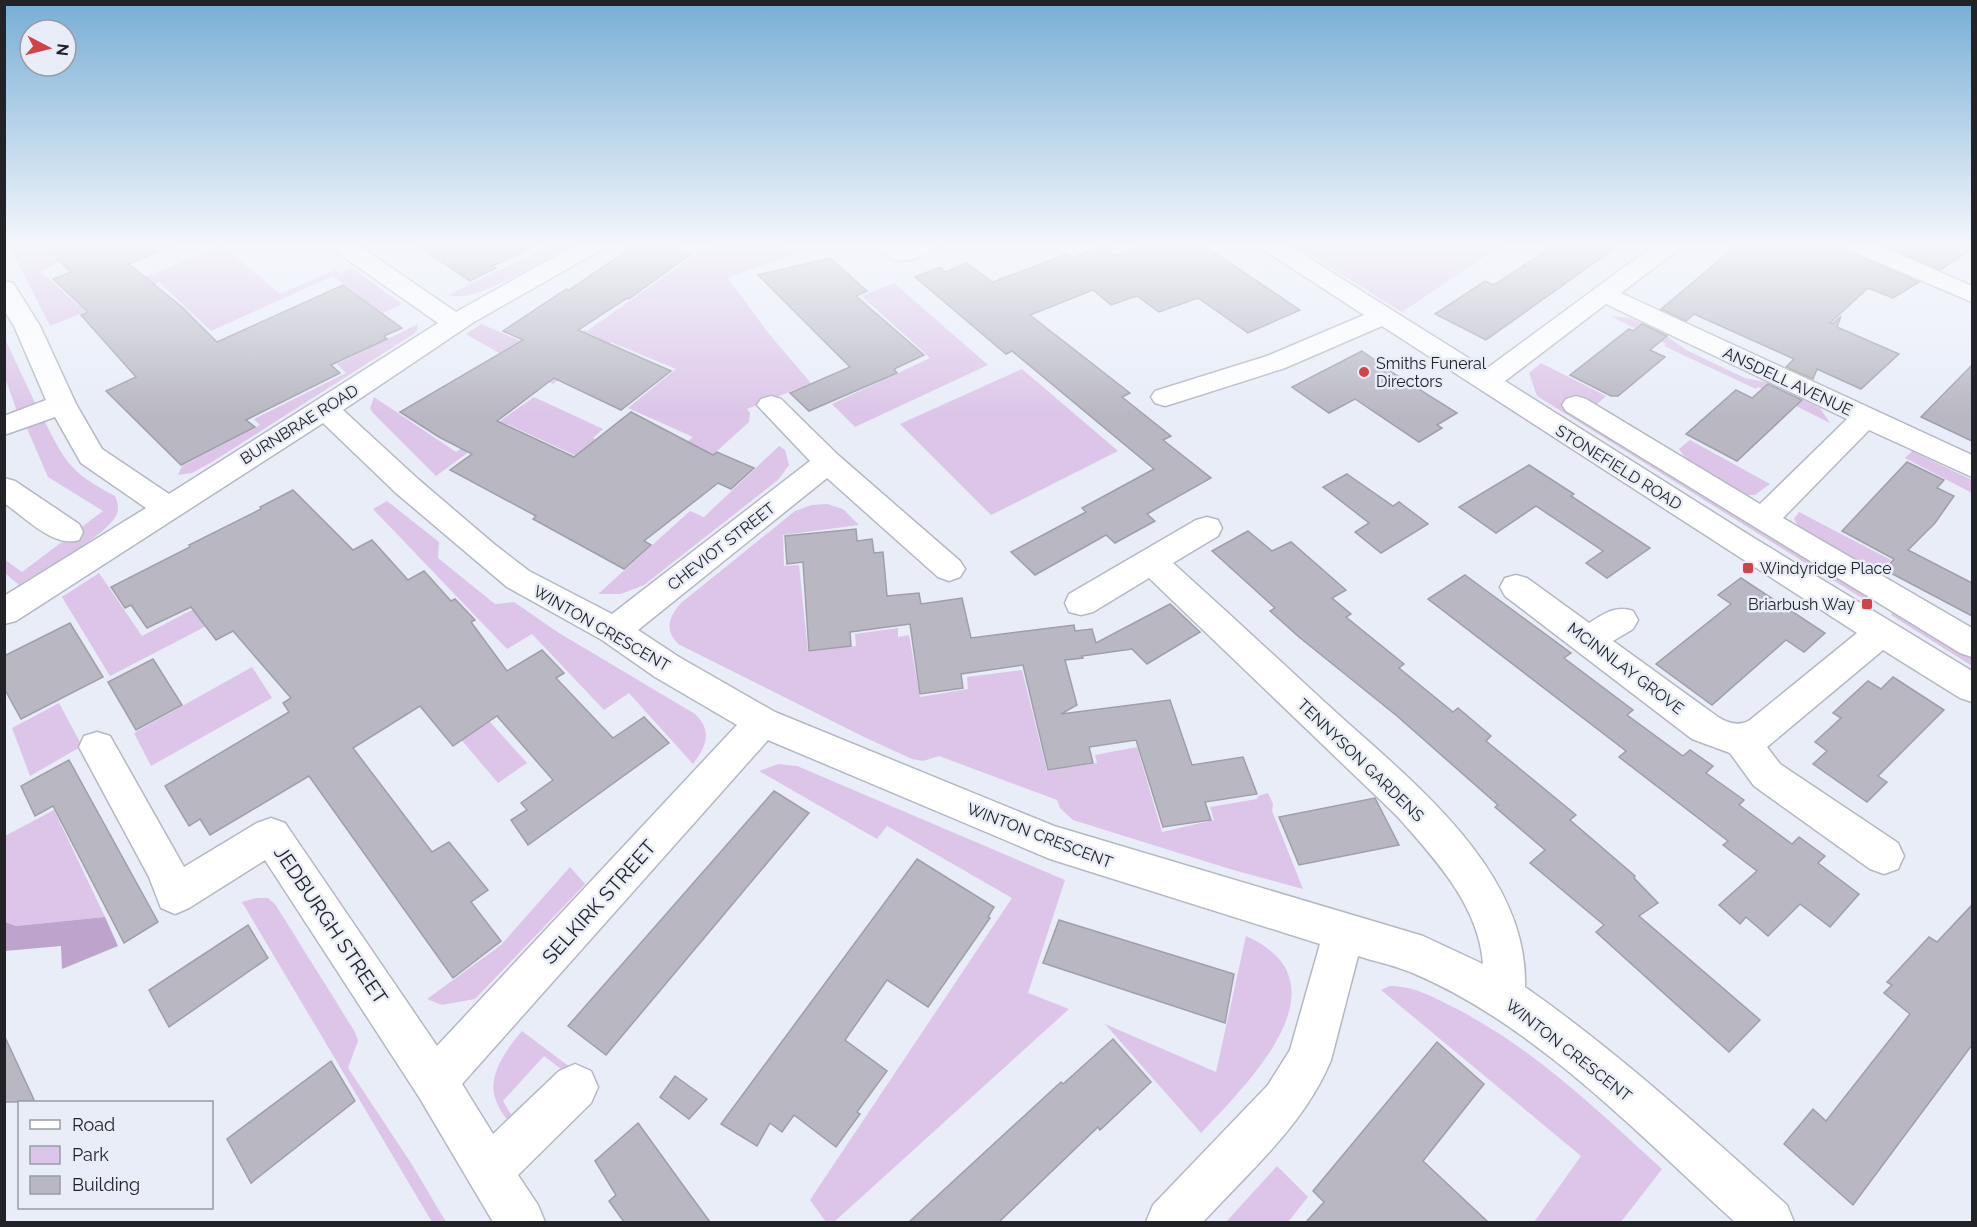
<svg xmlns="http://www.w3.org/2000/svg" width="1977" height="1227" font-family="Raleway,sans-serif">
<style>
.green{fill:#dcc5e8}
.forest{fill:#bea3cc}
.building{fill:#b8b7c2;stroke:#9f9ea9;stroke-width:1.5}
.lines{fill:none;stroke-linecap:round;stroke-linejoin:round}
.minor-casing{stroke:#b4b8c3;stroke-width:3}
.minor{fill:#fff;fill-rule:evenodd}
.poi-dot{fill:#d24346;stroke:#e8edf8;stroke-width:2}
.labels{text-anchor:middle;stroke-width:5;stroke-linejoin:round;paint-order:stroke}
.poi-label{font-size:16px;fill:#212327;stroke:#e8edf8;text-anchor:start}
.street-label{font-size:16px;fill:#212327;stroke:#e8edf8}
.near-street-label{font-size:20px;fill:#212327;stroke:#e8edf8}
</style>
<rect width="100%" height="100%" fill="#e8edf8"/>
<g class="green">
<polygon points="8,243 39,243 60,262 40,271 78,305 222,245 280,294 335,270 340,273 352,268 402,304 383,313 333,276 211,331 159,282 50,326"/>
<path d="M555 243H573C545 258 478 304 448 295Z"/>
<polygon points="722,243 781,243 794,254 728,278 769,334 811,383 747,409 750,413 749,422 665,498 637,484 693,437 628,408 676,369 611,342 553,384 466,334 481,324 551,354 584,330 587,331 705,248 708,250"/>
<polygon points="1295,243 1494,243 1500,246 1402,312 1305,252"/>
<polygon points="894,283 988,365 855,427 832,404 930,358 862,296"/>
<polygon points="1610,316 1630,318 1660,331 1686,350 1745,378 1769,383 1820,408 1830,423 1758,387 1756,389 1664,346 1666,344"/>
<polygon points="418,324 417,331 412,335 212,462 192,473 178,475 182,466 260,425 254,419 346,373 337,364"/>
<polygon points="4,337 37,407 18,414 5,378"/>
<polygon points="1541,363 1606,396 1596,405 1582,397 1569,408 1972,654 1972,666 1891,615 1893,612 1869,597 1865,600 1537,396 1529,373"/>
<polygon points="1022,369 1118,451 991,515 900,424"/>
<polygon points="374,397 456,452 534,397 603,429 593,438 650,464 609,471 507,424 436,476 373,413 370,408"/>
<path d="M43 418C65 462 70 472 115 496 118 502 119 508 117 514 107 536 41 571 19 585L5 573 4 559 22 572 103 511 48 477 25 424Z"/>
<polygon points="1690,440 1770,484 1755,495 1739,495 1689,463 1679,449"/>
<polygon points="779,446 785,450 789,465 778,480 644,585 621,594 598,594 690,511 704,517"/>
<polygon points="1912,451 1972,480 1972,493 1905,458"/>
<path d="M387 501 439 542 438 558 495 604 514 602 559 633 695 714C713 731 706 747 693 764L629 693 604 710 532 634 507 649 373 509Z"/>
<path d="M827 504 843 509 859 525 783 535 784 566 799 565 808 652 856 646 855 634 898 628V637L909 635 920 697 968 689 967 677 1022 670 1047 771 1097 763 1095 755 1137 747 1162 832 1214 820 1210 807 1257 799 1258 796 1268 793 1273 804 1272 811 1303 889 1230 869 1073 820 1060 808 1057 800 939 756 923 761 912 759 864 737 678 644C664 629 669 617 681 603L795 511 812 505Z"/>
<polygon points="1799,512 1891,560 1884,570 1878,567 1860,566 1802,532 1794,519"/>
<polygon points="99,573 142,636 205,603 218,620 110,676 62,597"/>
<polygon points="252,667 272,698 151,766 134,733"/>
<polygon points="454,682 527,763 498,783 430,703"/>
<polygon points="59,703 82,746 30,776 12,728"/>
<polygon points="778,764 797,766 1065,880 1028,993 1069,1009 834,1222 826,1222 810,1200 1012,898 887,826 877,839 759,771"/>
<polygon points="54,810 105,917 16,926 5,922 5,836"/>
<polygon points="570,867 585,884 475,999 442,1005 427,999 501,945"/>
<polygon points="256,898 268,898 275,904 355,1032 358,1041 348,1068 411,1163 446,1222 432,1222 242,902"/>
<path d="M1246 936C1352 983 1246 1085 1201 1133L1105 1024 1216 1072Z"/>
<path d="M1389 986C1414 986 1431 996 1453 1007 1532 1047 1597 1110 1662 1169L1621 1222H1534L1581 1156 1381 990Z"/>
<path d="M522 1031 595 1086 591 1092 544 1056 503 1101 516 1123 512 1126C507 1119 500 1111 497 1103 485 1077 506 1050 522 1031Z"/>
<polygon points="1277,1166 1308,1197 1288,1222 1226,1222"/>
</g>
<polygon class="forest" points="105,917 118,946 62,969 61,946 5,951 5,922 16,926"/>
<g class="building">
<polygon points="41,243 178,243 129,264 182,307 217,342 343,285 402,328 384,336 387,339 331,365 340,373 246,420 255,427 181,465 106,391 136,377 81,315 88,312 53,279 71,272"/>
<polygon points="413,243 543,243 492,266 496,268 470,281"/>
<polygon points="638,243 660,243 691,254 629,299 627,298 578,330 671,371 621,410 554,378 497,421 574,457 631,412 713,455 717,452 754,468 731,489 718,483 644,541 651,545 624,569 533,519 536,516 450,470 472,454 439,437 400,412 523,340 503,331 566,289 569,290"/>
<polygon points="1149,243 1200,243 1300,310 1248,333 1198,298 1159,312 1137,296 1111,305 1093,290 1030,315 1130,393 1122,397 1171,436 1163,440 1211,478 1147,514 1155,521 1115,543 1106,535 1035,575 1011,552 1086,512 1082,508 1154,469 1012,351 1006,354 915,277 940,267 946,272 966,263 993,282 1067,254 1073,258 1104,246 1116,255"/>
<polygon points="1558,243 1622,243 1486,340 1435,314 1485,281 1494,285"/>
<polygon points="1740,243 1802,243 1816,249 1824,243 1839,243 1844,250 1919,282 1893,298 1868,288 1830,323 1832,324 1841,316 1837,327 1899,354 1861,389 1817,369 1813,379 1786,367 1794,359 1694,314 1686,321 1661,309"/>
<polygon points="1879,243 1972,243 1972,249 1940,270"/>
<polygon points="830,258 867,291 856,296 924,355 894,369 897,373 809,411 790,393 850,367 758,275"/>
<polygon points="1642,324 1667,336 1650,350 1665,357 1618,396 1611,396 1570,375 1629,329 1633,331"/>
<polygon points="1362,351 1393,373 1457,413 1437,425 1442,428 1419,442 1355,399 1329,413 1292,387"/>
<polygon points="1972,365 1972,441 1921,417"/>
<polygon points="1768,384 1802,400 1737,461 1686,434 1736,390 1752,398"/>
<polygon points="1907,462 1944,480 1937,488 1954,496 1935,523 1908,550 1972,583 1972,616 1885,570 1894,559 1842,531"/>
<polygon points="1529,465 1574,494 1571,496 1650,548 1607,578 1586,563 1603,551 1536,506 1496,533 1459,507"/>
<polygon points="1347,474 1393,506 1399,502 1428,524 1381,553 1355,532 1369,523 1323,487"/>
<polygon points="293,490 353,550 372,540 408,580 424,571 451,601 455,599 475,620 471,622 507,671 542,650 564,673 556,678 613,738 644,717 669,743 528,845 511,820 527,810 521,803 553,780 497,716 453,746 420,706 353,748 432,852 449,842 488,890 471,902 501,941 453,978 309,776 210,835 200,819 189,826 165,786 289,712 283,703 291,698 233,631 216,640 191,607 147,628 131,605 125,608 111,587 190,547 189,545 261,509 260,507"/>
<polygon points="856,529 857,541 872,539 874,553 883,552 887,596 919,593 921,604 962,598 971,638 1074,625 1075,631 1092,629 1096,643 1170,604 1200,632 1147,664 1132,649 1082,656 1083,658 1065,660 1077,705 1061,714 1170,700 1192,765 1243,757 1257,794 1205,802 1211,820 1163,827 1136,740 1089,747 1093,763 1048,770 1023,665 961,674 963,688 920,694 910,624 850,632 851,646 809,651 803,562 787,564 785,536"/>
<polygon points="1248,531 1272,551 1291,542 1346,590 1332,598 1351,614 1346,617 1404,664 1399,668 1453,712 1458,708 1491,736 1486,741 1576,815 1570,820 1635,876 1634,878 1658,903 1639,916 1760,1020 1729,1052 1596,932 1604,925 1530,863 1545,850 1495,807 1498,805 1397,716 1299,637 1270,611 1275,608 1212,551"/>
<polygon points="1465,575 1571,653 1564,658 1633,710 1627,715 1683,756 1690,750 1713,766 1706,773 1744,800 1739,805 1792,844 1799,837 1825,856 1818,863 1859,894 1830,927 1800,904 1768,936 1746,917 1740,924 1719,905 1757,871 1723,845 1728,841 1619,757 1626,751 1428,599"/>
<polygon points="1741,578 1825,633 1804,652 1786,640 1712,705 1656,664 1731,604 1718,595"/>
<polygon points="70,623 103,677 21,719 4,688 4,656"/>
<polygon points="153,659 182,705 136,730 108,682"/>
<polygon points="1893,677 1944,710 1878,776 1887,782 1867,802 1813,764 1827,751 1815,742 1841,718 1833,713 1868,681 1881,689"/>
<polygon points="69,760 158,922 124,943 53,806 35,816 21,786"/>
<polygon points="774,791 809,813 606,1055 568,1026"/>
<polygon points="1375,798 1399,845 1299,865 1279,817"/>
<polygon points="917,859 994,907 988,917 990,918 928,1007 887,980 845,1040 887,1071 857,1112 860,1114 836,1147 794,1115 782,1132 770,1123 757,1146 721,1124"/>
<polygon points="1972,905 1972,1045 1853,1205 1784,1144 1813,1109 1826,1121 1910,1014 1884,993 1892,985 1887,982 1929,937 1937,942"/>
<polygon points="1059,920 1234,974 1225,1023 1043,963"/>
<polygon points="248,925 268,958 169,1027 149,990"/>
<polygon points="4,1035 35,1102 4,1102"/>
<polygon points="1113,1039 1151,1082 1100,1130 1098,1127 999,1222 909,1222 1061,1082 1063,1084"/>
<polygon points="1437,1042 1484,1084 1423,1161 1488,1222 1306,1222 1324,1202 1313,1191"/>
<polygon points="331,1061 355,1101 251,1183 227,1139"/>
<polygon points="675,1076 707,1099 689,1119 660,1097"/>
<polygon points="638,1123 685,1188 710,1222 624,1222 609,1201 616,1195 595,1161"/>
</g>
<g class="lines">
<g class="minor-casing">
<g id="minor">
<path d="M327 243H355L456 312 579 243H608L604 248 474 322 343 410 418 479 494 544 529 571 612 614 810 461 757 405 761 399 771 396 781 399 838 455 960 561 965 569 960 577 949 581 938 577 827 478 638 630 679 657 775 712 1054 826 1423 936 1483 964C1479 905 1434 858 1397 816L1149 578 1093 612 1081 615 1069 612 1065 603 1069 594 1196 520 1207 517 1218 520 1222 528 1218 536 1173 563C1225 610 1276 657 1328 705 1406 777 1529 868 1525 987 1618 1052 1702 1129 1787 1205L1794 1222H1735C1639 1135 1535 1025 1415 974 1397 966 1377 962 1358 956L1331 1060C1305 1124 1249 1172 1203 1222H1146L1153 1205 1268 1085 1290 1050 1320 944 1050 859 768 740 462 1084 493 1134 559 1071 575 1064 591 1071 598 1087 591 1103 518 1175 538 1205 545 1222H493L419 1097 265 860 189 908 175 914 161 908 149 877 79 747 84 736 97 732 110 736 184 867 257 823 271 818 285 823 437 1046 737 725 655 677 602 640 507 587 396 493 323 423 16 621 4 624V596L146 508 81 463 55 417 4 435V416L46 400 14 326 4 310V281L13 283 40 326 76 404 102 449 169 494 438 323 331 248Z"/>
<path d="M875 243H901L904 245 910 243H943L939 248C913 259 895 272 875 243Z"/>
<path d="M1257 243H1285L1486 369 1657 243H1684L1680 248 1621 293 1972 455V477L1869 430 1783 518 1972 628V657L1960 653 1566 411 1562 405 1566 399 1576 396 1586 399 1760 504 1847 419 1606 304 1505 381 1754 538 1972 671V702L1960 698 1883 650 1767 747 1780 764 1898 843 1904 856 1898 869 1884 874 1870 869 1754 786 1730 753 1692 739 1505 596 1500 587 1505 578 1516 575 1527 578 1589 623C1604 614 1615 605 1633 611L1638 620 1633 629 1613 641 1718 717C1728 723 1739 727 1750 720L1857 633 1382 326 1285 368 1175 403 1165 406 1155 403 1151 397 1155 391 1267 356 1364 315 1261 248Z"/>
<polygon points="1841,243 1873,243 1972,286 1972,302 1845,248"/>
<path d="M4 478 15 481 79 524 83 532 79 540C53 548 25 517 4 503Z"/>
</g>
</g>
<use href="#minor" class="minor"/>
</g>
<linearGradient id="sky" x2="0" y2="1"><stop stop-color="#77aed5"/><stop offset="0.59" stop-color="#f5f7fc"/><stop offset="1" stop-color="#f5f7fc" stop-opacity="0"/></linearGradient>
<rect width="1977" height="415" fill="url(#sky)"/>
<g class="poi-dot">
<circle cx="1364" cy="372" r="6"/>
<rect x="1742" y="562" width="12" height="12" rx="3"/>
<rect x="1861" y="598" width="12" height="12" rx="3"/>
</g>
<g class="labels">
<g class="poi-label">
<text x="1376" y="369">Smiths Funeral<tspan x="1376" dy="18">Directors</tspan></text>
<text x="1760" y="574">Windyridge Place</text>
<text x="1855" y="610" text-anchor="end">Briarbush Way</text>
</g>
<g class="street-label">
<text transform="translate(1788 381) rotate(25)" y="6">ANSDELL AVENUE</text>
<text transform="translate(299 424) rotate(-32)" y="6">BURNBRAE ROAD</text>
<text transform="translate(1619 467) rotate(32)" y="6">STONEFIELD ROAD</text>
<text transform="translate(721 546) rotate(-38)" y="6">CHEVIOT STREET</text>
<text transform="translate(602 628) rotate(30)" y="6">WINTON CRESCENT</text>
<text transform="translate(1626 668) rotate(37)" y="6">MCINNLAY GROVE</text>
<text transform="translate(1361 760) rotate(44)" y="6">TENNYSON GARDENS</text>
<text transform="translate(1040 835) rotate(21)" y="6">WINTON CRESCENT</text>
<text transform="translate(1569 1050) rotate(38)" y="6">WINTON CRESCENT</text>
</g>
<g class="near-street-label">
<text transform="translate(599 902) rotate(-48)" y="7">SELKIRK STREET</text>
<text transform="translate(331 925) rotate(56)" y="7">JEDBURGH STREET</text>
</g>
</g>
<rect width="1977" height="1227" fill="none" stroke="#212327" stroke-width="12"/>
<rect x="18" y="1101" width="195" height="108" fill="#e8edf8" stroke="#989ca4" stroke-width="1.5"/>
<rect x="30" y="1120" width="30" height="9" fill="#ffffff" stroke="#989ca4" stroke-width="1.5"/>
<text x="72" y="1131" font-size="18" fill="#212327">Road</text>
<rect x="30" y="1146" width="30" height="18" fill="#dcc5e8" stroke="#989ca4" stroke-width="1.5"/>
<text x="72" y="1161" font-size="18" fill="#212327">Park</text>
<rect x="30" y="1176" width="30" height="18" fill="#b8b7c2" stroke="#989ca4" stroke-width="1.5"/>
<text x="72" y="1191" font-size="18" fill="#212327">Building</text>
<g transform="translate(48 48) rotate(97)"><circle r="28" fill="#e8edf8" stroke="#989ca4" stroke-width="1.5"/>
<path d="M0-4.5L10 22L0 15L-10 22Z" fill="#d24346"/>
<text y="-9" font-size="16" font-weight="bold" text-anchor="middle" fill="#212327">N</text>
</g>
</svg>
